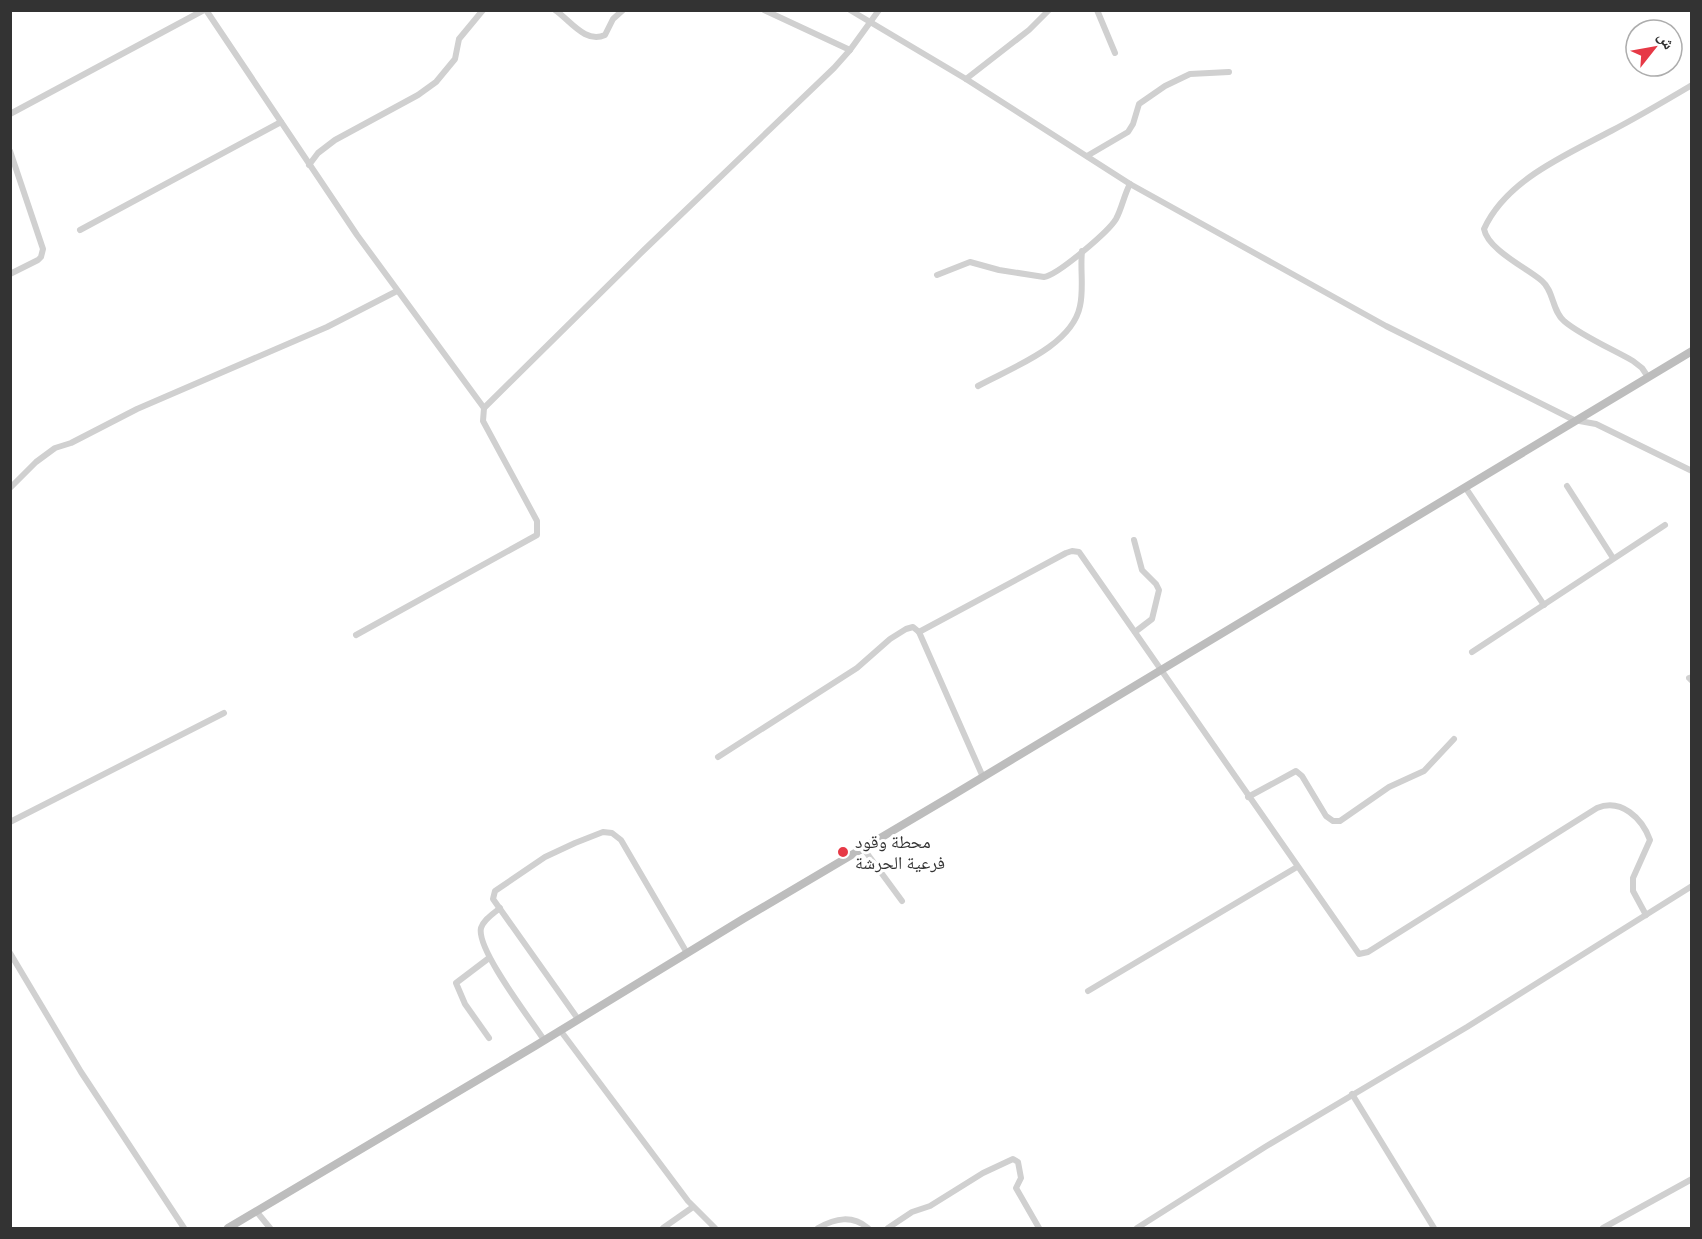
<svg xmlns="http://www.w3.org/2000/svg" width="1702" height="1239" font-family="'Fira Sans Condensed','Noto Naskh Arabic',sans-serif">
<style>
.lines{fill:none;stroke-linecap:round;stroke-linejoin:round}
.street{stroke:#d0d0d0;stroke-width:6}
.secondary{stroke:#bdbdbd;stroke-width:8}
.poi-dot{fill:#e63946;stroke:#fff;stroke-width:2}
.labels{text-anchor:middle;stroke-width:6;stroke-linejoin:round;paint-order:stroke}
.poi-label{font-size:18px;fill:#333;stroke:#fff;text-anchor:start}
</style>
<rect width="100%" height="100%" fill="#fff"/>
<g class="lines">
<g class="street">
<polyline points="206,10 357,235 484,408"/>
<path d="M555 10C570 20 585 44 605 35L613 19 623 10"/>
<polyline points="764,10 850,50"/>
<polyline points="850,10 966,79 1130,184 1386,326 1574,420 1596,424 1692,471"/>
<polyline points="1097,10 1115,53"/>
<polyline points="966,79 1029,30 1049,10"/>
<polyline points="10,114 204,10"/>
<polyline points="10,151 43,249 41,257 38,260 10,274"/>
<polyline points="1087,156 1128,132 1133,124 1139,104 1165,86 1190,74 1229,72"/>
<polyline points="309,165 318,153 335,140 418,95 436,82 455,59 459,39 483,10"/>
<polyline points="80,230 281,122"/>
<path d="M937 275 970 262 999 270 1044 277C1058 275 1109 231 1116 219 1122 208 1124 195 1130 184"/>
<path d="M1648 377 1642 368 1633 361C1614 350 1580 335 1564 321 1552 311 1554 291 1542 281 1527 268 1488 250 1484 229 1506 180 1566 155 1611 131 1638 117 1665 101 1692 85"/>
<path d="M978 386C1011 368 1072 346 1080 306 1084 288 1080 269 1082 251"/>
<polyline points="1567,486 1613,558"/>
<polyline points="1465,487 1544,605"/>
<polyline points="10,488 36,462 55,448 71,443 137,409 327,327 397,291"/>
<polyline points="1134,540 1142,570 1156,584 1159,590 1152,619 1135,632"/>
<path d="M919 632 1066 553 1072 551 1079 552 1359 954 1368 952 1597 808C1621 798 1642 818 1650 840L1633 878V891L1646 915"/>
<polyline points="356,635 537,535 537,521 483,421 484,408 644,250 834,68 850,50 879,10"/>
<polyline points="1472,652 1665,525"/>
<polyline points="1692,677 1689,678 1692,681"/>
<polyline points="718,757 857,668 890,639 906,629 913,627 919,632 983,777"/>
<polyline points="1248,797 1296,771 1302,776 1326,816 1333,821 1340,821 1389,787 1424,771 1454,739"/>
<polyline points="10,822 224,713"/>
<polyline points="863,848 902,901"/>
<path d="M500 908C493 914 484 919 481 928 476 949 531 1020 544 1040"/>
<polyline points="10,953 81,1072 184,1228"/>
<polyline points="1088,991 1297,867"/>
<polyline points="578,1019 493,899 495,891 545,857 575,843 603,832 612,833 621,840 687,953"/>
<polyline points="560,1030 688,1201 715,1228"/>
<polyline points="489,1038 465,1004 456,983 489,958"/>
<polyline points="1352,1094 1434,1228"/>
<polyline points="256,1211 270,1228"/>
<polyline points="663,1228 693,1207"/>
<path d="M818 1228C836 1218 852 1215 868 1228"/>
<polyline points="888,1228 912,1212 930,1206 983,1173 1013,1159 1018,1162 1021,1178 1016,1188 1039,1228"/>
<polyline points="1137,1228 1265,1147 1467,1027 1692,886"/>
<polyline points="1603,1228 1692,1179"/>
</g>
<polyline class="secondary" points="228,1228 535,1046 743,919 953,795 1692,351"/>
</g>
<circle class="poi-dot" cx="843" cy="852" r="6"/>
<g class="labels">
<g class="poi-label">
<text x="855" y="848">محطة وقود<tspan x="855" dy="21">فرعية الحرشة</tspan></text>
</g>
</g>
<rect width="1702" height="1239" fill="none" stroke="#333333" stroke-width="24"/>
<g transform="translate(1654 48) rotate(59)"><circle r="28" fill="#ffffff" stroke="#adadad" stroke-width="1.5"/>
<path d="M0-4.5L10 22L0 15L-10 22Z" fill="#e63946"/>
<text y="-9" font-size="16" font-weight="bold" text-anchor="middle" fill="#333333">ش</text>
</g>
</svg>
